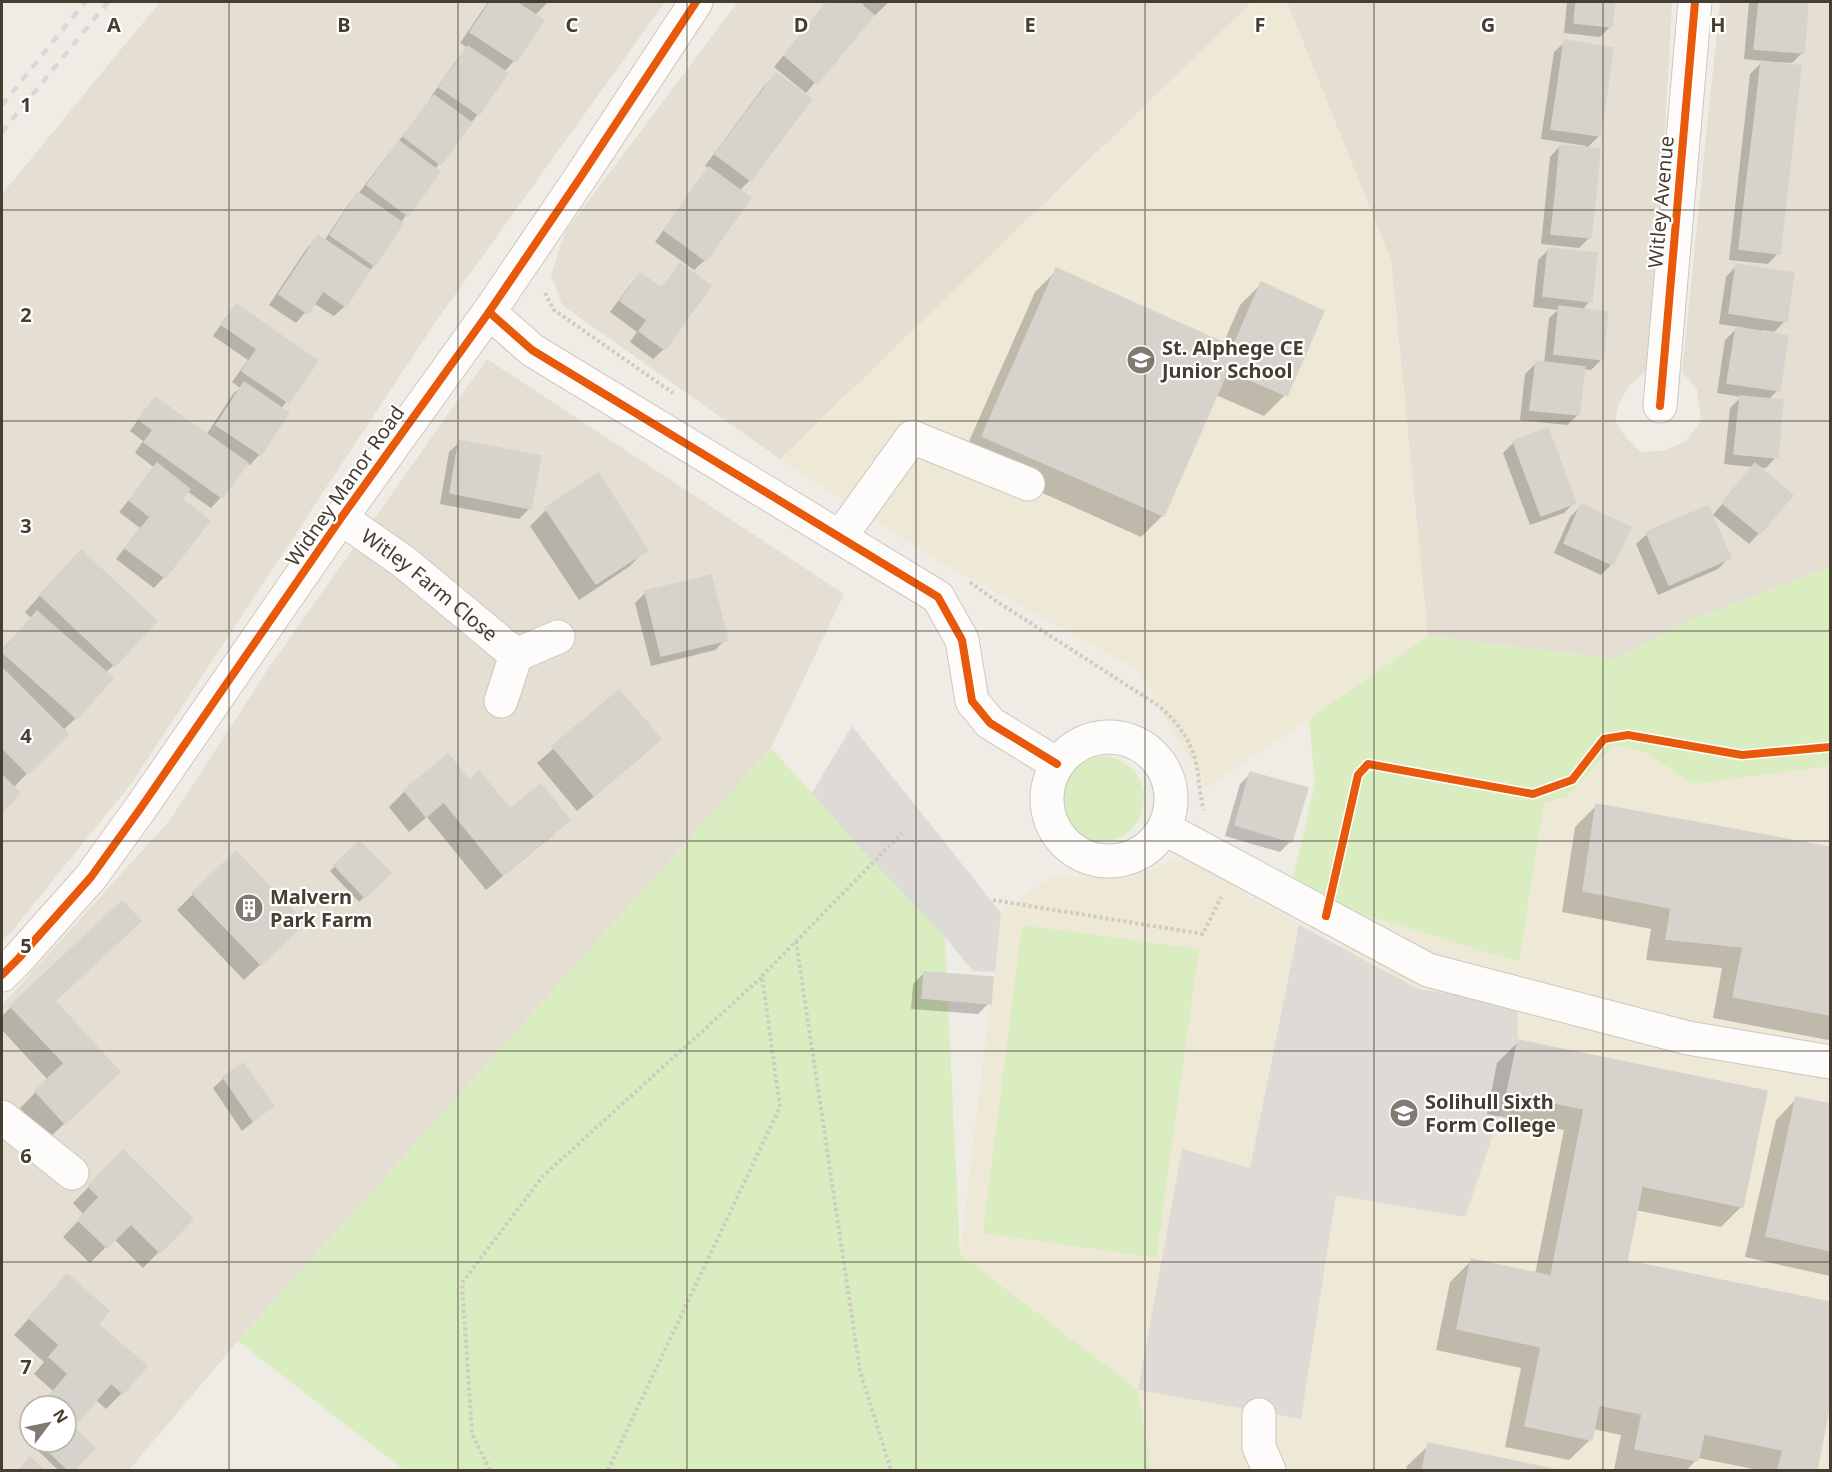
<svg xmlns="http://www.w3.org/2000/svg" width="1832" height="1472" font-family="'Noto Sans',sans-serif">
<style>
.residential{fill:#e4dfd2;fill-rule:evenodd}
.education{fill:#eee8d6}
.green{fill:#daedc1}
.parking{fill:#dedbd6}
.shadow{fill:#0003}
.building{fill:#d7d3cc;stroke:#d7d3cb;stroke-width:1.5}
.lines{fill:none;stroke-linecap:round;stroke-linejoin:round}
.minor-casing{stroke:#cbc8c1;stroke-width:35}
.path{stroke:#cecbc5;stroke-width:4;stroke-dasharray:3 3;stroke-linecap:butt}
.minor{stroke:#fdfcfb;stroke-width:33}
.rail{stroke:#d8d8d7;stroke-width:4.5;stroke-dasharray:8 8;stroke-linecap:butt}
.cycleway-casing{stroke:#fff;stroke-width:11}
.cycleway{stroke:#e8590c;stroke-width:8}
.grid{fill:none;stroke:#453e31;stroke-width:1.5;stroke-opacity:0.55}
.labels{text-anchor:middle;stroke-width:4.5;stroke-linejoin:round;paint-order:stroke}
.street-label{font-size:20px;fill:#453e31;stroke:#fff}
.poi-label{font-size:20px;font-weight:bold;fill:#453e31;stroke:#fff;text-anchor:start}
.grid-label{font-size:20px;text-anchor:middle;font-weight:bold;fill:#453e31;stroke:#fff;stroke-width:4.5;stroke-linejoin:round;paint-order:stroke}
</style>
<rect width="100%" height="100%" fill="#efece5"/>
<g class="residential">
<polygon points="160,2 665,2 436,321 131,784 11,932 2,940 2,194"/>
<polygon points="738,2 1252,2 780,459 562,305 551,275 565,232"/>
<polygon points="1287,2 1672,2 1652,365 1629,386 1619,403 1615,421 1624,435 1641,452 1663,451 1686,441 1701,421 1697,389 1682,372 1720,2 1830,2 1830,567 1689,621 1616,659 1428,636 1391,261"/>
<path d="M487 359 844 594 771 748 238 1341 129 1470H2V1005L170 820 270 666ZM30 1406H66V1442H30Z"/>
</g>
<g class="education">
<polygon points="1252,2 1287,2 1391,261 1428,636 1309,719 1206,787 1137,669 939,561 780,459"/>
<polygon points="1614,745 1644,752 1693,784 1830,763 1830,1470 1151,1470 1138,1390 960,1254 1001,913 1053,876 1129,878 1183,858 1340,946 1359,913 1519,962 1544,803 1567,797"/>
</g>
<g class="green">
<polygon points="1830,567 1830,766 1693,784 1644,752 1614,745 1567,797 1544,803 1519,962 1359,913 1326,896 1292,882 1315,784 1309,719 1428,636 1616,659 1689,621"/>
<polygon points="771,748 945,937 960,1254 1138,1390 1151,1470 404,1470 238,1341"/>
<circle cx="1101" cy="799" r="43"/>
<polygon points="1022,925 1199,949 1156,1258 983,1233"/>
</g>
<g class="parking">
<polygon points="852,726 1001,913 995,972 973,971 945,937 864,852 812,793"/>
<polygon points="1299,925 1418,989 1517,1003 1518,1040 1507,1093 1465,1217 1336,1195 1301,1419 1138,1390 1182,1149 1250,1168"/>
</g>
<g class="shadow">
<polygon points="488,2 548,2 535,15 542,20 514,61 504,72 478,114 435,169 374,265 345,306 334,316 313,303 296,323 269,305 307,248 318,237 324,241 348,205 358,194 431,99 430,98 458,58 468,48 460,43"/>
<polygon points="827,2 856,2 863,7 864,5 860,2 889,2 874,16 873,14 806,93 774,67"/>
<polygon points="1567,2 1613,2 1611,26 1600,37 1564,33"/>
<polygon points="1749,2 1807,2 1802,53 1792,63 1774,62 1778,253 1768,264 1729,260 1750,74 1763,61 1744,59"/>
<polygon points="1565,42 1599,136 1586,149 1589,238 1579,248 1541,244 1550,157 1560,146 1585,149 1586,146 1541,139 1554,52"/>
<polygon points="776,75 810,100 750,180 739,191 705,260 694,270 655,242 699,180 710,169 705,166 765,85"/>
<polygon points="1548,250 1590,301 1582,310 1602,359 1591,370 1583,369 1578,415 1567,425 1520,420 1525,374 1536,363 1544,364 1549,318 1558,310 1533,307 1538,260"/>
<polygon points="680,265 664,349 653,359 630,342 637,332 610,312 630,285 641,275 660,289"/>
<polygon points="1736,266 1785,321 1774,332 1762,330 1778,390 1768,400 1776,457 1766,468 1757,467 1759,533 1749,544 1713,515 1753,467 1724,464 1730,408 1741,397 1717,393 1725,340 1738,327 1719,324 1726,277"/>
<polygon points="1057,270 1223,344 1240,305 1261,284 1285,395 1264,416 1216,395 1162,516 1141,537 962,457 1035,292"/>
<polygon points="236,306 316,361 281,409 260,454 250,465 246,463 221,497 211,508 187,491 180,499 164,577 154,588 116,559 140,528 119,512 155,468 135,453 143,441 130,431 145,410 156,399 206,435 233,394 240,388 232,382 248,360 213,336 226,317"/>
<polygon points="460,442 530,508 519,519 440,504 449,452"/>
<polygon points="1514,442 1575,502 1564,513 1530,525 1503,453"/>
<polygon points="597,476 646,549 630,566 579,600 530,526 546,510"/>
<polygon points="1581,506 1612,564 1601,575 1554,553 1570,517"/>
<polygon points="1707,508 1729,558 1718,569 1658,595 1636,544 1647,534"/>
<polygon points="65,568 114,665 105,673 76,718 62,731 66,734 13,788 18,793 2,811 2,650 31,618 25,612"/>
<polygon points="646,592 726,639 715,650 651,666 635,603"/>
<polygon points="618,692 659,739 643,755 577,811 537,763"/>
<polygon points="1251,773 1291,841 1280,852 1225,836 1240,784"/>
<polygon points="469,782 510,811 568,820 552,836 486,890 427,817 409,832 389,807 405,791"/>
<polygon points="1596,806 1830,848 1830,1037 1828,1040 1713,1018 1722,968 1646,960 1651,929 1562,912 1575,827"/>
<polygon points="359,843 388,873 359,902 330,871"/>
<polygon points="193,894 287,939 244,980 177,910"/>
<polygon points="924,973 989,1003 978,1014 911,1009 913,984"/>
<polygon points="53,1002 102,1088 48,1139 20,1108 48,1080 2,1030 2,1016 11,1007"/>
<polygon points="1518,1042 1742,1206 1721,1227 1635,1210 1625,1262 1830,1304 1830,1395 1815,1470 1759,1470 1698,1458 1687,1470 1614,1470 1621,1435 1593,1429 1591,1439 1569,1460 1505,1447 1521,1368 1436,1350 1450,1282 1471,1261 1535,1274 1564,1130 1487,1114 1497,1063"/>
<polygon points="224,1078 272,1106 242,1131 213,1088"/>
<polygon points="1797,1098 1830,1106 1830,1276 1745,1257 1776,1120"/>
<polygon points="123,1152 191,1219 143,1268 114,1239 90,1263 63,1237 84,1215 73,1203"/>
<polygon points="67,1276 96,1324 122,1393 106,1409 95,1399 70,1427 93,1448 72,1470 58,1470 26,1439 30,1435 30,1442 66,1442 66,1406 40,1406 53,1391 34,1374 44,1362 14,1335"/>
<polygon points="1429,1445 1550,1470 1406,1470 1407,1466"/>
</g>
<g class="building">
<polygon points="490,2 516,2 544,20 516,62 470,32"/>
<polygon points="828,2 858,2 874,15 846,49 812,21"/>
<polygon points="1576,2 1615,2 1612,27 1574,23"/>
<polygon points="1759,2 1808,4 1804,53 1754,49"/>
<polygon points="812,21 846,49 817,84 784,55"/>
<polygon points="1564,40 1613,48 1607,92 1558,84"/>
<polygon points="468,46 508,73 479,115 439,87"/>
<polygon points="1761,61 1801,66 1794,129 1754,124"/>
<polygon points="776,73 812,99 781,140 745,114"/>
<polygon points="1558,84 1607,92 1600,136 1551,129"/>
<polygon points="434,95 472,123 441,165 403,136"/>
<polygon points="745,114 781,140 751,181 715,154"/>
<polygon points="1754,124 1794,129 1787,191 1746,187"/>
<polygon points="399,141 440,172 408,216 367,185"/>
<polygon points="1560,145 1600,149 1596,193 1556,189"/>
<polygon points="709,167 751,198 706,261 664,230"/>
<polygon points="1746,187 1787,191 1780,254 1739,249"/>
<polygon points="1556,189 1596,193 1591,238 1551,234"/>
<polygon points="358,192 403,223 375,266 330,235"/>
<polygon points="318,235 370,270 346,307 323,291 308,314 279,294"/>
<polygon points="1548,248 1597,253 1592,302 1543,296"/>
<polygon points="680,263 711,286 665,350 639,331 647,320 620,301 640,273 662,288"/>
<polygon points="1736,264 1794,273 1787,322 1729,313"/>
<polygon points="1056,268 1233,347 1261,282 1324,311 1287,396 1228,370 1164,516 982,436"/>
<polygon points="236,304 318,361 289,403 242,371 257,349 222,325"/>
<polygon points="1559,306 1608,312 1603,360 1554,354"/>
<polygon points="1736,327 1788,336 1780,391 1727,383"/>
<polygon points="1536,361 1585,367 1579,415 1530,410"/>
<polygon points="244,382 289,413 261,455 216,425"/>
<polygon points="1740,396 1783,400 1778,458 1734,454"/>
<polygon points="155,397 248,463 222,498 144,442 153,430 139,420"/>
<polygon points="1548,428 1576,503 1541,516 1513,441"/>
<polygon points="459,440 541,456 531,509 450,493"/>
<polygon points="157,463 190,489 182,499 210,521 165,578 125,548 150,517 129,500"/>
<polygon points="1755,463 1793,495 1760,534 1722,503"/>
<polygon points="598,473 648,550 596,584 545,508"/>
<polygon points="1581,504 1631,527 1613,565 1564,543"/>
<polygon points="1708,506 1731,558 1669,585 1646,532"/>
<polygon points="81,550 157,621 115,666 40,595"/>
<polygon points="711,575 728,640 661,656 645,591"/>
<polygon points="37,611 113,678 77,719 2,652"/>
<polygon points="2,668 68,734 28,774 2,748"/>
<polygon points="619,690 661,739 594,796 552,746"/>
<polygon points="448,754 469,780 479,771 510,809 541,784 570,820 503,875 444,802 426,817 404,790"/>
<polygon points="1250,772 1308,788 1292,842 1235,825"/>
<polygon points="2,775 20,793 2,813"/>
<polygon points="1596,804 1830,847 1830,1015 1733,997 1743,947 1666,939 1671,908 1583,891"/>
<polygon points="359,841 391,873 365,898 334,865"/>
<polygon points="236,851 305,923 261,965 192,893"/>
<polygon points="122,901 141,921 55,1001 120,1072 65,1124 35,1091 64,1063 10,1006"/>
<polygon points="924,972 993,977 991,1004 922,998"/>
<polygon points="1518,1040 1767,1091 1743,1207 1642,1186 1627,1261 1830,1302 1830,1402 1817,1470 1778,1470 1783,1450 1704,1434 1698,1461 1635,1449 1642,1414 1599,1405 1592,1440 1525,1426 1541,1347 1457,1329 1471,1259 1551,1276 1584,1109 1507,1093"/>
<polygon points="243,1063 274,1106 253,1121 223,1077"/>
<polygon points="1796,1097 1830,1104 1830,1251 1766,1236"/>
<polygon points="123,1150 193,1219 160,1253 131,1224 107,1248 78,1220 99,1197 88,1186"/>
<polygon points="67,1274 109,1311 98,1324 147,1366 123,1394 111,1383 79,1421 66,1409 66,1406 62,1406 50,1395 68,1374 49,1357 59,1345 29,1318"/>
<polygon points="66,1420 95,1448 74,1470 68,1470 39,1442 66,1442"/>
<polygon points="1428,1443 1557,1470 1422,1470"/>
<polygon points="30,1457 44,1470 19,1470"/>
</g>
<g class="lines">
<g class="minor-casing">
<g id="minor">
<polyline points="489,312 532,350 938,597 962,640 972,701 990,723 1057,764"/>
<polyline points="1660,406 1695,2"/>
<path id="s1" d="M341 518 404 562 516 655"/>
<polyline points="840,537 912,437 1028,484"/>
<polyline points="501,701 516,655 558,637"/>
<circle cx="1109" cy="799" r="62"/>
<polyline points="1164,828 1428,970 1688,1038 1830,1062"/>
<polyline points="2,975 18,959 91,877 140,809 341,518 489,312 580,178 696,2"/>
<polyline points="2,1117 72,1173"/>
<polyline points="1259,1415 1259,1447 1269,1470"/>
</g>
</g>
<g class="path">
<polyline points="545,293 554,310 673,393"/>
<path d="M970 582 996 601 1159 706C1175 720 1187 735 1194 755 1200 773 1198 792 1204 810"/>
<polyline points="993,900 1203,934 1221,897"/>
<polyline points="796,941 860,1371 891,1470"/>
<polyline points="490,1470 472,1434 462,1283 543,1176 762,977"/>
<polyline points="608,1470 780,1107 762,976 902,833"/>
</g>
<use href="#minor" class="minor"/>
<g class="rail">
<polyline points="2,105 85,2"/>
<polyline points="2,132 108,2"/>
</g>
<g class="cycleway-casing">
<g id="cycleway">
<polyline points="489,312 532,350 938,597 962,640 972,701 990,723 1057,764"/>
<polyline points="1660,406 1695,2"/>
<polyline points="1326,916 1358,775 1368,764 1533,794 1572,780 1604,739 1628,735 1742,755 1830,747"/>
<polyline points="2,975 18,959 91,877 140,809 341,518 489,312 580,178 696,2"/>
</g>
</g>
<use href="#cycleway" class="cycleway"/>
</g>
<path class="grid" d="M229 2V1470M458 2V1470M687 2V1470M916 2V1470M1145 2V1470M1374 2V1470M1603 2V1470M2 210H1830M2 421H1830M2 631H1830M2 841H1830M2 1051H1830M2 1262H1830"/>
<defs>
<g id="school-disc" transform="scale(1.5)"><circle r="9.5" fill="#807b70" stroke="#fff"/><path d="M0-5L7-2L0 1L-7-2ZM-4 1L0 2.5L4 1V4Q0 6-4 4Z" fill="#fff"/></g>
<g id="building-disc" transform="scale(1.5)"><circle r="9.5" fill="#807b70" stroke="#fff"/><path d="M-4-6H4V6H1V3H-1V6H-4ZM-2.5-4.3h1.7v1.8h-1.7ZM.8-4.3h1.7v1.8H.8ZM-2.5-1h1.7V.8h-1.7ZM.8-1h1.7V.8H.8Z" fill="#fff"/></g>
<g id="university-disc" transform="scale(1.5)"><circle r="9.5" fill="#807b70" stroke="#fff"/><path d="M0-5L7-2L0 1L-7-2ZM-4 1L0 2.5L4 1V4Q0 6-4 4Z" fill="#fff"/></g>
</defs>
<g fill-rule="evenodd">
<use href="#school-disc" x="1141" y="360"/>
<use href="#building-disc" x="249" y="908"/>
<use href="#university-disc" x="1404" y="1113"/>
</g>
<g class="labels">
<g class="street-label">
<text transform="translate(1661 202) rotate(-85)" y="7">Witley Avenue</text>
<text transform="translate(345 486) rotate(-55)" y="7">Widney Manor Road</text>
<text dy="7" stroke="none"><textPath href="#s1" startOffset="111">Witley Farm Close</textPath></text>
</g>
<g class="poi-label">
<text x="1162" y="355">St. Alphege CE<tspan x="1162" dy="23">Junior School</tspan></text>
<text x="270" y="904">Malvern<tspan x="270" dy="23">Park Farm</tspan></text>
<text x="1425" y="1109">Solihull Sixth<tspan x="1425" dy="23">Form College</tspan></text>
</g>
</g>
<g class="grid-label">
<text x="114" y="32">A</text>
<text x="344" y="32">B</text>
<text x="572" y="32">C</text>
<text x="801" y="32">D</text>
<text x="1030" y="32">E</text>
<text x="1260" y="32">F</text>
<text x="1488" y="32">G</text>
<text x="1718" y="32">H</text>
<text x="26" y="112">1</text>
<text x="26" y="322">2</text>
<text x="26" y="533">3</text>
<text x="26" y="743">4</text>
<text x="26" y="953">5</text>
<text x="26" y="1163">6</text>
<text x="26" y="1374">7</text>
</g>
<rect width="1832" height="1472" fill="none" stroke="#453e31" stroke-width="6"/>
<g transform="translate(48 1424) rotate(58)"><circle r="28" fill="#ffffff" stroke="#b5b2ad" stroke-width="1.5"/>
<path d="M0-4.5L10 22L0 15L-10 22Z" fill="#807b70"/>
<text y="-9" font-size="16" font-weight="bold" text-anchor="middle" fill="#453e31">N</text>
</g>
</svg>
